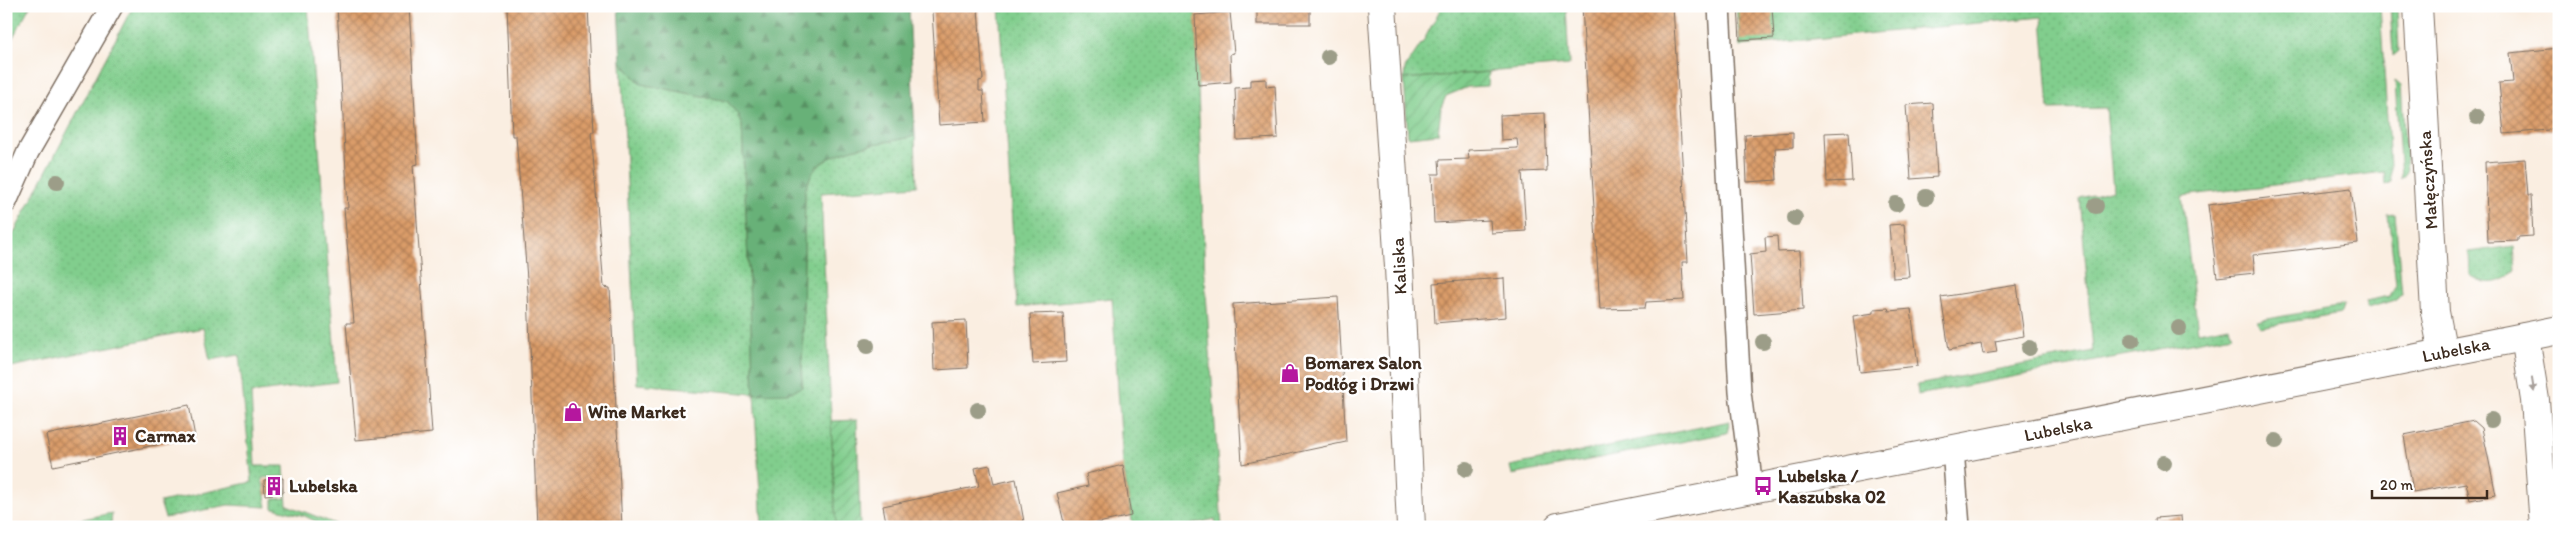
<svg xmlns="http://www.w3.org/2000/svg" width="2565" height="533" font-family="Itim,sans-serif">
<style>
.grass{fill:url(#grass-dots);stroke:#5e7c56}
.forest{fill:url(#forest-firs);stroke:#526e4b}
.garden{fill:url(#garden-furrows);stroke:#5e7c56}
.building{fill:url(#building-cross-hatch)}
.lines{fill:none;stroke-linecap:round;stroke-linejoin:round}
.lane-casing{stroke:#7e6f62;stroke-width:24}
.street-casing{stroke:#7e6f62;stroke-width:30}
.secondary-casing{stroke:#7e6f62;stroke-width:30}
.lane{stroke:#fff;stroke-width:21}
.street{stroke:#fff;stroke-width:28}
.secondary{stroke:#fff;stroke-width:28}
.tree{fill:#9c9d88}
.oneway{fill:#a79f9a}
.labels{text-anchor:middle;stroke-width:5;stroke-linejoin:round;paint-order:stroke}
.street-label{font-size:18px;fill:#3b2a1e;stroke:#fff}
.poi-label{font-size:18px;font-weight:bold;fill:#3b2a1e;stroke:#fff;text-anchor:start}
</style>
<defs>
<pattern id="grass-dots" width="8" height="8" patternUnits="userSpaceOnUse" patternTransform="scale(1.25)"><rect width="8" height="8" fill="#81ce8d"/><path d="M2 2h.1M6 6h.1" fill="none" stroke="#70b179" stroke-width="1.8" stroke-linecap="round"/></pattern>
<pattern id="forest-firs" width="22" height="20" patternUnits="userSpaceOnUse" patternTransform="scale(1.25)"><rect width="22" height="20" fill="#68b178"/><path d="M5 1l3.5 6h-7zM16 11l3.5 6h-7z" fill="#579062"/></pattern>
<pattern id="garden-furrows" width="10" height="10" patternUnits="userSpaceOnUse" patternTransform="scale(1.25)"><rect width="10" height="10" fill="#81ce8d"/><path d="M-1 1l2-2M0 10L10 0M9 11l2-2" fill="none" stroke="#70b179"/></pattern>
<pattern id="building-cross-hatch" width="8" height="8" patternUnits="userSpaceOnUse" patternTransform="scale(1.25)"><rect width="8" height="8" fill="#da9c69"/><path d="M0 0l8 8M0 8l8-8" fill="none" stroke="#b27f56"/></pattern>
</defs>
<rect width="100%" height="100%" fill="#fff"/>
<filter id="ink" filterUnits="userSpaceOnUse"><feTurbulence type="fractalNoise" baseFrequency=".02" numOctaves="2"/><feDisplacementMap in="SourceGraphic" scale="10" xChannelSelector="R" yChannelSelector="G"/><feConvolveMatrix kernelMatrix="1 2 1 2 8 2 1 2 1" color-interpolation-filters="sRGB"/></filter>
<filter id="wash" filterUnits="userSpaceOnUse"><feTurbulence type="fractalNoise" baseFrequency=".0096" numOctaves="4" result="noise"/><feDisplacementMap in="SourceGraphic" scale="20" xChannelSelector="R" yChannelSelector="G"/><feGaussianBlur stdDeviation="1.12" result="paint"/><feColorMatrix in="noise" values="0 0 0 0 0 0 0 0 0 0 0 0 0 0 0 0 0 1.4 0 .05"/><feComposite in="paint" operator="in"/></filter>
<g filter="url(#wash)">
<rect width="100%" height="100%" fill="#faeee1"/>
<g class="grass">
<polygon points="6,6 30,6 6,50"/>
<polygon points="133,6 308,6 337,382 251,393 255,466 284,466 287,505 343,527 327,527 305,516 273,508 273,499 286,498 284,476 262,478 267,507 228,505 165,518 160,502 252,482 239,355 210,360 203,328 6,368 6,248"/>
<polygon points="999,6 1195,6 1205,278 1222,527 1216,527 1215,519 1181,527 1133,527 1123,465 1112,298 1017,307"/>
<polygon points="1442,6 1566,6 1569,65 1404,79 1405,68 1425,38"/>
<polygon points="1736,6 2380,6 2391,182 2385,185 2384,172 2182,196 2198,332 2229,326 2232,335 1918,395 1917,385 2093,351 2080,198 2113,190 2106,108 2049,109 2042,17 1740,46"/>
<polygon points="2390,6 2397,6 2399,51 2393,56"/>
<path d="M621 62 641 84 727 101 738 115 742 125 754 394 802 387 805 190C808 183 812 170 818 166 844 145 883 144 915 136L917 186 821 193 836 527H762L754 394 637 384Z"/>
<polygon points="2395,81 2401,86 2407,172 2401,179"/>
<polygon points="2395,214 2402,294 2396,300 2367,308 2365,301 2390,296 2396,284 2388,215"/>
<path d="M2514 246 2516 271C2501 284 2488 287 2470 275L2469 252Z"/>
<polygon points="2343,305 2341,313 2260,327 2257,321"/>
<polygon points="1730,421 1727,433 1512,475 1510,466"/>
<polygon points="112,513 111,524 100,527 44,527"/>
</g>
<path class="forest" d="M618 6H909L915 136C883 144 844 145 818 166 812 170 808 183 805 190L802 387 788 393 754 394 742 125 738 115 727 101 641 84 621 62Z"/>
<g class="garden">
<polygon points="1489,72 1488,86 1468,87 1446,96 1441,108 1438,134 1408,137 1404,79"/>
<polygon points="857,420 860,527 836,527 831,421"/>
</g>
<g id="blocks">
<g class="building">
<polygon points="337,6 409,6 418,164 413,165 432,433 356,440 346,323 354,323 344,208 348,208"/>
<polygon points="507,6 588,6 594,132 591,132 604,287 610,288 622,527 537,527 528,292 516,136 512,136"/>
<polygon points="936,6 978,8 983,80 979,81 979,91 983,91 985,122 939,125 932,11 936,11"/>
<rect x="1257" y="6" width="53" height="18"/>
<polygon points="1582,6 1673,6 1688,262 1682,262 1684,300 1646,302 1645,308 1600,309"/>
<polygon points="1738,6 1772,6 1774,38 1740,40"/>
<polygon points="1230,12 1234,53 1230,54 1231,82 1198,85 1195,15"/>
<polygon points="2559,48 2559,129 2504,134 2499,83 2513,82 2510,53"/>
<polygon points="1266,79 1266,87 1275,86 1278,138 1237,140 1235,88 1250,87 1250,80"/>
<polygon points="1933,103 1937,177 1911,179 1906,105"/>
<polygon points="1545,113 1547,171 1522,172 1526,231 1491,233 1490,220 1434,223 1432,174 1440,174 1439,160 1469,159 1468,150 1518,148 1517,139 1501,140 1500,115"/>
<polygon points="1793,132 1793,147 1775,148 1777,180 1747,182 1745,135"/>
<polygon points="1849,132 1852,181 1827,182 1825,133"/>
<polygon points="2525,159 2528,195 2531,195 2533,236 2518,237 2518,241 2488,242 2485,162"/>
<polygon points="2351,188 2358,243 2253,255 2255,273 2217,277 2208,205"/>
<polygon points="1904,224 1909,277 1893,278 1889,225"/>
<polygon points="1777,236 1778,252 1800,251 1803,310 1754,314 1750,254 1766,252 1765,237"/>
<polygon points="1504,278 1506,317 1435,323 1433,283"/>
<polygon points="2017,285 2024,336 1995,341 1997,352 1983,354 1981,344 1949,350 1941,297"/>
<polygon points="1338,297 1346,442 1242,464 1233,304"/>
<polygon points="1888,308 1889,311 1911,309 1918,366 1860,372 1853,316 1874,313 1874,309"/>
<polygon points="1063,313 1066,362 1033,364 1030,314"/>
<polygon points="966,320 968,368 934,370 932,322"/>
<polygon points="189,405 195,437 53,466 46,435"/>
<polygon points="2474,421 2482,428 2496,495 2470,500 2466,483 2413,492 2404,435"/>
<polygon points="990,465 994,484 1016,479 1025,527 887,527 883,506 979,486 975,468"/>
<polygon points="1123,465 1131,516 1079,527 1065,527 1057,493 1088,486 1086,474"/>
<polygon points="283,478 283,493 265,495 264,480"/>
<polygon points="2181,516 2182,527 2156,527 2155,518"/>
</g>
</g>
</g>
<g filter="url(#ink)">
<use href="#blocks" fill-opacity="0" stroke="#7e6f62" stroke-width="1"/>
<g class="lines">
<g class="lane-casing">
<g id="lane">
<polyline points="1719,6 1740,392 1752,488"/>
<polyline points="6,202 28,152 112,6"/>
<polyline points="1953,449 1959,527"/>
</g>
</g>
<g class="street-casing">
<g id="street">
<polyline points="1382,6 1399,267 1411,527"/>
<polyline points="2418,6 2435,312 2443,353"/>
<polyline points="2525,337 2535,400 2544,527"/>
</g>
</g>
<g class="secondary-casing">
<polyline id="secondary" points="1558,527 2559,330"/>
</g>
<use href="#lane" class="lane"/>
<use href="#street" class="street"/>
<use href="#secondary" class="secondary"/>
</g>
<g class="tree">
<circle cx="1328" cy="57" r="8"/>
<circle cx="2477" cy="117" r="8"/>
<circle cx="57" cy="182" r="8"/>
<circle cx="1926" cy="197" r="8"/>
<circle cx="1896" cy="204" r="8"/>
<circle cx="2096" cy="206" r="8"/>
<circle cx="1795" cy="218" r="8"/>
<circle cx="2179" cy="328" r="8"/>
<circle cx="2132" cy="340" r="8"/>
<circle cx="1763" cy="342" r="8"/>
<circle cx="867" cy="346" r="8"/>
<circle cx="2029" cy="348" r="8"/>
<circle cx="978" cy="410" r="8"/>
<circle cx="2491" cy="420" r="8"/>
<circle cx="2276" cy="441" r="8"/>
<circle cx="2164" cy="463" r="8"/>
<circle cx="1466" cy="469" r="8"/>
</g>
<defs><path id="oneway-solid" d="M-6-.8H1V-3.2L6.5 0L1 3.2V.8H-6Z" transform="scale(1.25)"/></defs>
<use class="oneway" href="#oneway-solid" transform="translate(2533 385) rotate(81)"/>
</g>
<defs>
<g id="shop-bare" transform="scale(1.5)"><path d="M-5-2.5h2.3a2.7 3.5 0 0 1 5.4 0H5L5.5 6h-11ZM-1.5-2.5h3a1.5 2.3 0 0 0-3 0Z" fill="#b5179e" stroke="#fff" stroke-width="2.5" paint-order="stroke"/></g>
<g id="building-bare" transform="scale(1.5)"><path d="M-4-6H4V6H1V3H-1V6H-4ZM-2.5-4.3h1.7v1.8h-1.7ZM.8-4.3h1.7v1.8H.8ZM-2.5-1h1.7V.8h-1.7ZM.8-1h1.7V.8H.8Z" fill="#b5179e" stroke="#fff" stroke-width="2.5" paint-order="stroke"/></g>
<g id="bus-bare" transform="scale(1.5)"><path d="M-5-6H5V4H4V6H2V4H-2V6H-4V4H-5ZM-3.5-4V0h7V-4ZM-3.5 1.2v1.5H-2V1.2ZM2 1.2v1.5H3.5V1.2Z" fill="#b5179e" stroke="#fff" stroke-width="2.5" paint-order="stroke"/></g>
</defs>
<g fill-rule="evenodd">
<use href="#shop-bare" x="1290" y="373"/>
<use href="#shop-bare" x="573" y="412"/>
<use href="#building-bare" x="120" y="436"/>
<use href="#building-bare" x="274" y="486"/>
<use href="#bus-bare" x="1763" y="486"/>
</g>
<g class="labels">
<g class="street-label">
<text transform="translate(2428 180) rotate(-94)" y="6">Małęczyńska</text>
<text transform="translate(1399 266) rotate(-93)" y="6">Kaliska</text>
<text transform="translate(2456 350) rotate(-11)" y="6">Lubelska</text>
<text transform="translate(2058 429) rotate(-11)" y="6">Lubelska</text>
</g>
<g class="poi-label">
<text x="1305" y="369">Bomarex Salon<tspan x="1305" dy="21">Podłóg i Drzwi</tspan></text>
<text x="588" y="418">Wine Market</text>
<text x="135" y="442">Carmax</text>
<text x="1778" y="482">Lubelska /<tspan x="1778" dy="21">Kaszubska 02</tspan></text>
<text x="289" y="492">Lubelska</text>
</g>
</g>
<rect width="2565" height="533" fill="none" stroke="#fff" stroke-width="25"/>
<path d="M2372 490v8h115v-8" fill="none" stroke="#3b2a1e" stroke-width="2.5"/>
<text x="2380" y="490" font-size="15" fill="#3b2a1e" stroke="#ffffff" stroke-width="4" paint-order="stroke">20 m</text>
</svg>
